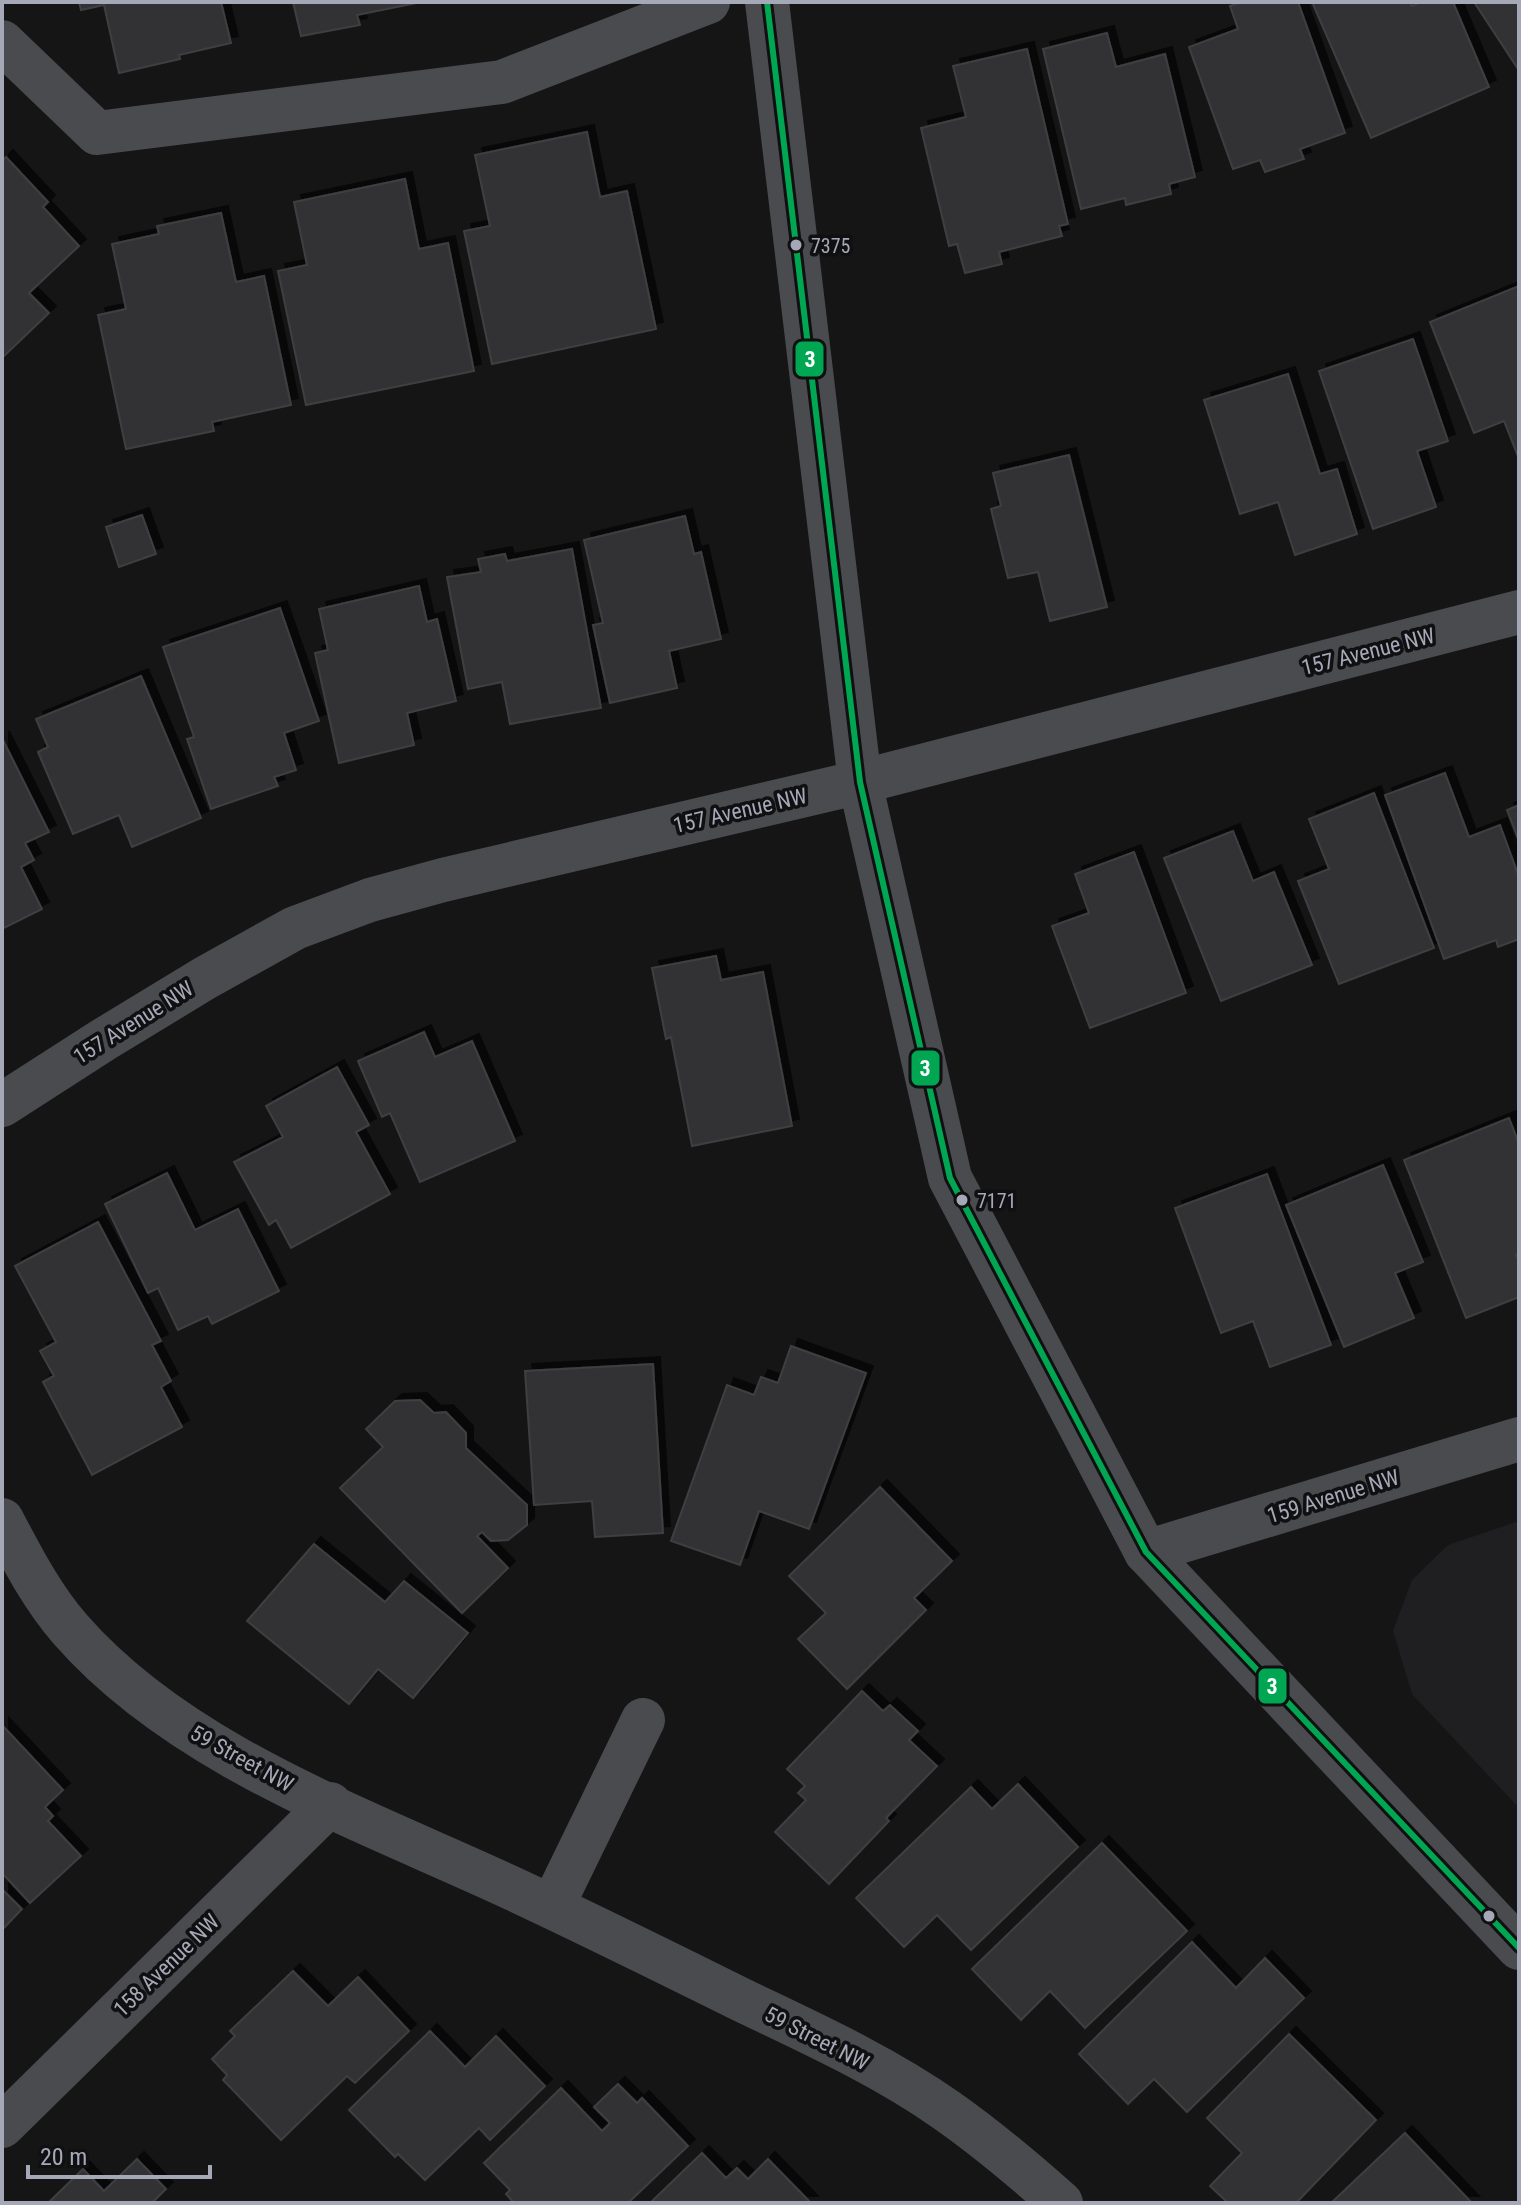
<svg xmlns="http://www.w3.org/2000/svg" width="1521" height="2205" font-family="'Roboto Condensed',sans-serif">
<style>
.built{fill:#1f1f22}
.building{fill:#333335;stroke:#3e3f41;stroke-width:2;filter:url(#shadow)}
.lines{fill:none;stroke-linecap:round;stroke-linejoin:round}
.minor{stroke:#494b4e;stroke-width:44}
.bus-1-casing{stroke:#100f11;stroke-width:12}
.bus-1{stroke:#00a651;stroke-width:6}
.bus-dot{fill:#a5a9b7;stroke:#100f11;stroke-width:3}
.labels{text-anchor:middle;stroke-width:7;stroke-linejoin:round;paint-order:stroke}
.bus-label{font-size:20px;fill:#a5a9b7;stroke:#100f11;text-anchor:start}
.street-label{font-size:22px;fill:#a5a9b7;stroke:#100f11}
.line-badge{stroke:#100f11;stroke-width:3}
.badge-label{font-size:22px;text-anchor:middle;font-weight:bold;fill:#fff}
</style>
<defs>
<filter id="shadow"><feDropShadow dx="7" dy="-7" stdDeviation="0" flood-color="#0009"/></filter>
</defs>
<rect width="100%" height="100%" fill="#151515"/>
<polygon class="built" points="1519,1521 1519,1808 1412,1694 1393,1631 1412,1580 1448,1545"/>
<g class="building">
<polygon points="79,2 221,2 231,43 179,55 180,59 119,73 104,5 81,10"/>
<polygon points="293,2 417,2 417,3 357,15 360,25 301,36"/>
<polygon points="1242,2 1298,2 1345,133 1300,149 1304,159 1265,172 1260,160 1233,169 1189,47 1238,29 1230,6"/>
<polygon points="1312,2 1410,2 1412,6 1422,2 1453,2 1489,87 1371,138"/>
<polygon points="1474,2 1519,2 1519,68 1518,69"/>
<polygon points="1107,33 1116,67 1165,54 1195,177 1169,184 1171,194 1126,205 1125,198 1081,209 1043,49"/>
<polygon points="1027,49 1068,224 1059,226 1062,236 999,252 1002,264 965,273 957,244 949,246 921,128 966,117 953,66"/>
<polygon points="587,132 600,197 627,191 656,329 492,364 464,231 490,226 475,155"/>
<polygon points="6,157 48,202 43,207 79,246 29,293 49,313 2,358 2,161"/>
<polygon points="405,179 419,249 448,243 474,371 306,405 278,271 307,265 294,202"/>
<polygon points="221,213 236,282 264,276 291,405 212,422 214,431 126,449 98,315 126,309 112,244 159,234 157,226"/>
<polygon points="1519,286 1519,459 1504,421 1474,433 1430,322"/>
<polygon points="1413,339 1448,441 1417,451 1436,507 1373,529 1319,371"/>
<polygon points="1288,374 1320,474 1337,469 1357,534 1295,555 1278,502 1240,514 1204,400"/>
<polygon points="1069,455 1107,607 1050,621 1038,572 1008,578 991,509 1001,506 993,473"/>
<polygon points="142,515 156,554 119,567 106,527"/>
<polygon points="685,516 694,554 701,552 721,639 669,651 677,688 610,703 593,625 603,623 584,540"/>
<polygon points="572,549 601,708 510,724 502,682 468,689 447,577 481,572 478,559 505,554 507,561"/>
<polygon points="419,586 427,622 437,619 456,701 407,713 414,745 339,763 315,653 328,650 319,609"/>
<polygon points="280,608 319,721 284,733 296,770 274,777 278,786 211,809 187,739 194,737 163,647"/>
<polygon points="141,676 201,818 132,847 119,815 73,834 38,752 48,747 36,719"/>
<polygon points="2,738 49,832 25,843 34,860 21,867 42,909 2,929"/>
<polygon points="1445,773 1469,837 1500,825 1519,877 1519,939 1498,947 1496,940 1444,959 1385,795"/>
<polygon points="1374,793 1434,948 1339,984 1298,881 1329,869 1309,819"/>
<polygon points="1519,805 1519,841 1507,810"/>
<polygon points="1233,831 1253,881 1274,872 1312,965 1221,1001 1164,858"/>
<polygon points="1134,852 1186,993 1090,1028 1052,926 1089,913 1075,874"/>
<polygon points="716,956 721,980 763,972 792,1126 692,1146 671,1037 666,1039 652,968"/>
<polygon points="424,1032 435,1057 472,1041 515,1141 420,1182 390,1113 382,1117 358,1061"/>
<polygon points="337,1067 369,1125 356,1132 390,1194 291,1248 276,1220 269,1225 234,1162 283,1137 266,1106"/>
<polygon points="1509,1118 1519,1144 1519,1254 1516,1255 1519,1261 1519,1297 1466,1318 1404,1160"/>
<polygon points="1383,1165 1423,1262 1395,1273 1414,1318 1344,1347 1286,1205"/>
<polygon points="167,1173 195,1230 238,1209 279,1291 212,1324 208,1316 178,1330 158,1288 148,1293 105,1204"/>
<polygon points="1267,1174 1331,1345 1270,1367 1253,1321 1221,1333 1175,1208"/>
<polygon points="98,1222 161,1341 152,1345 171,1381 161,1387 182,1427 92,1475 43,1382 54,1376 40,1351 56,1342 15,1266"/>
<polygon points="791,1346 866,1373 809,1529 759,1511 740,1565 671,1541 727,1385 754,1395 761,1377 778,1383"/>
<polygon points="653,1364 663,1533 595,1537 592,1501 534,1505 525,1371"/>
<polygon points="420,1400 434,1413 446,1412 466,1433 466,1448 527,1505 527,1525 508,1540 491,1541 482,1532 477,1536 508,1568 462,1613 340,1488 383,1447 366,1429 395,1401"/>
<polygon points="880,1487 952,1561 914,1598 926,1610 847,1689 798,1639 826,1613 789,1576"/>
<polygon points="314,1544 385,1602 404,1581 468,1633 413,1698 378,1669 349,1704 247,1621"/>
<polygon points="862,1691 883,1711 890,1705 918,1731 909,1740 937,1766 886,1818 889,1821 829,1884 775,1832 806,1800 798,1793 805,1786 787,1769"/>
<polygon points="2,1725 63,1790 45,1807 53,1816 48,1821 81,1856 30,1903 2,1873"/>
<polygon points="1018,1784 1078,1847 971,1950 937,1915 904,1947 856,1898 971,1787 992,1809"/>
<polygon points="1102,1843 1187,1931 1085,2028 1050,1991 1021,2020 972,1969"/>
<polygon points="2,1889 22,1909 2,1930"/>
<polygon points="1192,1942 1236,1988 1265,1958 1304,1998 1187,2112 1154,2079 1128,2104 1079,2054"/>
<polygon points="293,1971 328,2006 358,1977 409,2031 355,2083 347,2076 281,2140 223,2080 227,2075 212,2059 235,2036 230,2031"/>
<polygon points="430,2031 465,2067 496,2036 545,2086 490,2140 479,2128 425,2180 398,2154 395,2157 349,2110"/>
<polygon points="1289,2034 1376,2120 1296,2203 1228,2203 1210,2186 1242,2153 1207,2118"/>
<polygon points="618,2084 637,2103 642,2098 688,2146 628,2203 514,2203 506,2194 510,2190 484,2163 561,2088 602,2131 610,2123 594,2107"/>
<polygon points="1405,2133 1472,2203 1331,2203"/>
<polygon points="702,2153 726,2178 737,2168 748,2179 768,2159 811,2203 650,2203"/>
<polygon points="137,2159 166,2189 152,2203 48,2203 83,2169 104,2191"/>
</g>
<g class="lines">
<g class="minor">
<polyline points="767,2 860,782 950,1178 1146,1552 1519,1948"/>
<polyline points="2,42 97,133 502,82 708,2"/>
<polyline points="2,1105 103,1040 205,978 295,928 370,900 443,880 860,782 1519,612"/>
<path d="M2 1520C22 1558 42 1597 70 1629 179 1754 358 1817 505 1885 587 1923 667 1963 748 2003 815 2035 885 2067 946 2110 986 2138 1024 2170 1061 2203"/>
<polyline points="1146,1552 1519,1439"/>
<polyline points="552,1907 643,1720"/>
<polyline points="2,2126 330,1804"/>
</g>
<g class="bus-1-casing">
<polyline id="bus-1" points="767,2 860,782 950,1178 1146,1552 1519,1948"/>
</g>
<use href="#bus-1" class="bus-1"/>
</g>
<g class="bus-dot">
<circle cx="796" cy="245" r="7"/>
<circle cx="962" cy="1200" r="7"/>
<circle cx="1489" cy="1916" r="7"/>
</g>
<g class="labels">
<g class="bus-label">
<text x="811" y="253">7375</text>
<text x="977" y="1208">7171</text>
</g>
<g class="street-label">
<text transform="translate(1368 651) rotate(-14)" y="8">157 Avenue NW</text>
<text transform="translate(740 810) rotate(-13)" y="8">157 Avenue NW</text>
<text transform="translate(133 1022) rotate(-32)" y="8">157 Avenue NW</text>
<text transform="translate(1333 1496) rotate(-17)" y="8">159 Avenue NW</text>
<text transform="translate(242 1758) rotate(29)" y="8">59 Street NW</text>
<text transform="translate(166 1965) rotate(-44)" y="8">158 Avenue NW</text>
<text transform="translate(817 2038) rotate(27)" y="8">59 Street NW</text>
</g>
</g>
<g class="line-badge">
<rect x="794" y="340" width="31" height="38" rx="8" fill="#00a651"/>
<rect x="910" y="1049" width="31" height="38" rx="8" fill="#00a651"/>
<rect x="1257" y="1667" width="31" height="38" rx="8" fill="#00a651"/>
</g>
<g class="badge-label">
<text x="810" y="367">3</text>
<text x="925" y="1076">3</text>
<text x="1272" y="1694">3</text>
</g>
<rect width="1521" height="2205" fill="none" stroke="#a5a9b7" stroke-width="8"/>
<path d="M28 2165v12h182v-12" fill="none" stroke="#a5a9b7" stroke-width="4"/>
<text x="40" y="2165" font-size="24" fill="#a5a9b7" stroke="#100f11" stroke-width="6" paint-order="stroke">20 m</text>
</svg>
